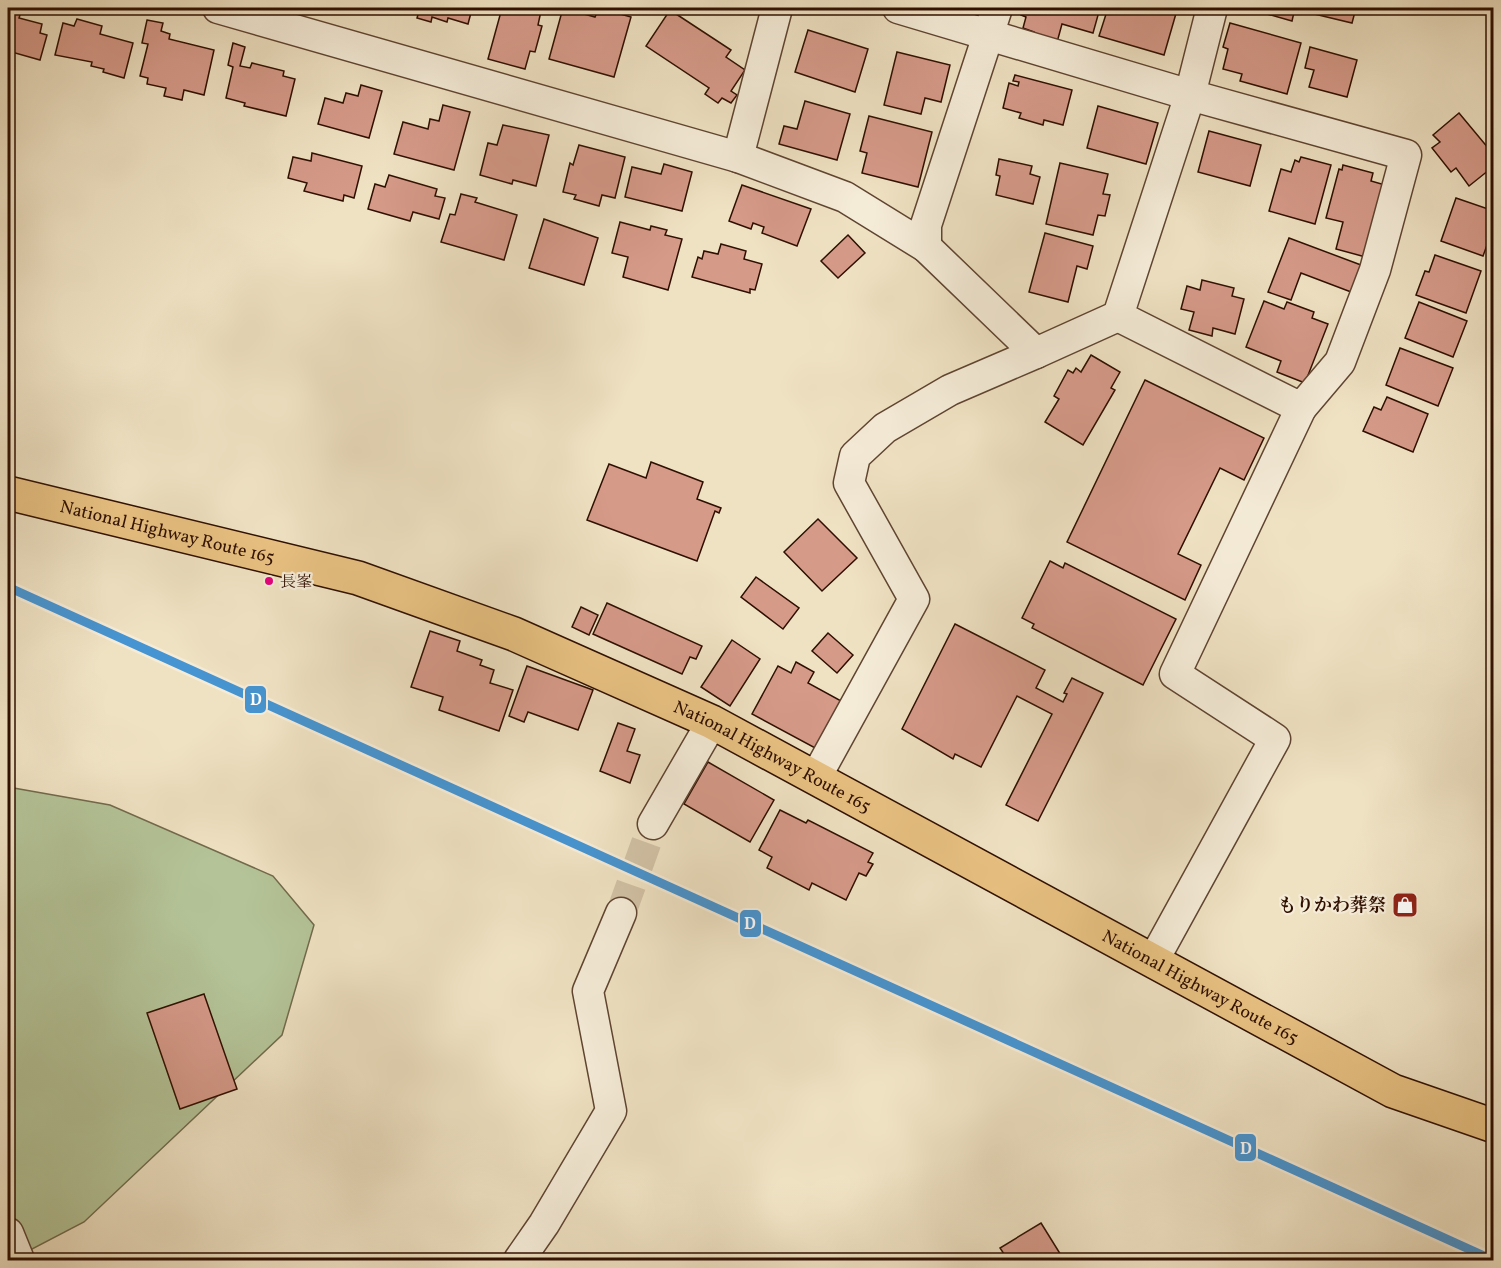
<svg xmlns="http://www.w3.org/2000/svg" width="1501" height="1268" font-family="Vollkorn,'Noto Serif JP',serif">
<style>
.green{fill:#b4c498;stroke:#726a4c;stroke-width:1.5}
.building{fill:#d69a89;stroke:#2f0f00;stroke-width:1.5}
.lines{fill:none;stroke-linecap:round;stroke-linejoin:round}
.minor-tunnel{stroke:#d2c2a6;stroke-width:30;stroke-dasharray:30 15;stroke-linecap:butt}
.minor-casing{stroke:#5f4431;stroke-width:33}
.trunk-casing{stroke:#2f0f00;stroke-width:36}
.minor{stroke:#f5ecd8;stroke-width:30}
.trunk{stroke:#e8c182;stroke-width:33}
.rail-1-casing{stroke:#f5ecd8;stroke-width:14}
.rail-1{stroke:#4694d1;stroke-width:9}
.bus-dot{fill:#e5007d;stroke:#f5ecd8;stroke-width:2}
.labels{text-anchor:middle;stroke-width:4.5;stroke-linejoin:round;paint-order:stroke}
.bus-label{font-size:16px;fill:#2f0f00;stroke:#f5ecd8;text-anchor:start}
.street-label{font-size:18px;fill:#2f0f00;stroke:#f5ecd8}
.poi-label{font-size:18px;font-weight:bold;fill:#2f0f00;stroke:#f5ecd8;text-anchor:end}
.line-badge{stroke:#f5ecd8;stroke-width:2}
.badge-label{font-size:16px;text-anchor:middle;font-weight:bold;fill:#fff}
</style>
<rect width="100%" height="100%" fill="#efe2c3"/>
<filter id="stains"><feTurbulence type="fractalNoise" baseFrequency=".00333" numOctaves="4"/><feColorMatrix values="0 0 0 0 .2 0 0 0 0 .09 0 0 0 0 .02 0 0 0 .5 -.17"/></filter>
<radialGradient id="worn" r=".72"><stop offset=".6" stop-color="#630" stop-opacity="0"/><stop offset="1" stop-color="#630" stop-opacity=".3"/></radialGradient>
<polygon class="green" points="8,787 110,805 273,876 314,925 282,1035 84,1222 11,1260 8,1260"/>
<g class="building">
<polygon points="8,8 22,9 19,18 42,24 40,33 47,35 40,60 8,51"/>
<polygon points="384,8 403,8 402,12"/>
<polygon points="420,8 481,8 480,11 472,9 468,24 448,18 447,22 432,17 431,22 417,18"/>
<polygon points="502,8 528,8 541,11 538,25 542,26 535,52 530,51 525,69 488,59"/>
<polygon points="563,8 595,17 599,8 631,17 614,77 549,59"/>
<polygon points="936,8 967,8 965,18"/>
<polygon points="1023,8 1100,8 1093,33 1062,24 1056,46 1032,39 1034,32 1023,28 1026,17 1021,15"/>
<polygon points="1108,8 1167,8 1177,10 1164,55 1099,36"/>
<polygon points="1246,8 1295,8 1292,21"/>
<polygon points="1312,8 1356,8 1352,23 1310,13"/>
<polygon points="670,10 731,50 726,57 745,70 731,91 737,95 731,103 722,98 718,103 705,94 709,88 646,46"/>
<polygon points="77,19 102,26 100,34 133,43 124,78 103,72 104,69 91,66 92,62 55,55 63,23 74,26"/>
<polygon points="147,20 163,23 161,31 170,34 169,39 214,50 204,95 184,90 182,100 164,96 166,88 147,84 148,78 140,76 148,44 142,43"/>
<polygon points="1230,23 1301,43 1287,94 1240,81 1242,74 1223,69 1228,49 1223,47"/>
<polygon points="808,30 868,49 855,92 795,72"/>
<polygon points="233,43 245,47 240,66 250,68 252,63 284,71 283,76 295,79 286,116 244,106 245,103 226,98 233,67 228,65"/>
<polygon points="1310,47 1357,60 1347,97 1309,87 1314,70 1305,68"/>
<polygon points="897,52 950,65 941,102 925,98 921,114 884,105"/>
<polygon points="1015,75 1072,90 1063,125 1044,120 1043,125 1019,118 1021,113 1003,108 1009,83 1018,86 1019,82 1013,81"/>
<polygon points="361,85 382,91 369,138 318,124 325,98 343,103 346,93 358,96"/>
<polygon points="805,101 850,114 837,160 779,144 784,126 797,129"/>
<polygon points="443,105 470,112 454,170 394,154 403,122 428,129 430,119 439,121"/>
<polygon points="1098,106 1158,123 1146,164 1087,148"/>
<polygon points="1459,113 1494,155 1494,166 1469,186 1456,168 1451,172 1432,148 1440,142 1433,135"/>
<polygon points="869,116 932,132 918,187 862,173 867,153 860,151"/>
<polygon points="503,125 549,135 536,186 513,180 512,184 480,175 488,143 497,145"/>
<polygon points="1209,131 1261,145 1250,186 1198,172"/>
<polygon points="579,145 625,157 615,198 602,195 599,206 574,199 576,195 563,192 570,163 573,165"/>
<polygon points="312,153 362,166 354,198 344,195 343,201 304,191 307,183 288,178 293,157 311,161"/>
<polygon points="1301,157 1331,165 1315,224 1269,211 1281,169 1291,172 1295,160 1299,162"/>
<polygon points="999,159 1032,166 1030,174 1040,177 1033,204 996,195 1000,176 996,175"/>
<polygon points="1060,163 1108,174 1103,194 1110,195 1105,216 1098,215 1093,235 1046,224"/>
<polygon points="664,164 692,172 682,211 625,197 632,167 661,174"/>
<polygon points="1343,165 1373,173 1371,181 1392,187 1373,259 1336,249 1343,222 1326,218 1339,169 1342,170"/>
<polygon points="389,175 437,189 435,196 445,198 439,219 413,212 410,221 368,209 375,184 385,187"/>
<polygon points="742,185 811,209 797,246 762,233 764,227 753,223 751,229 729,221"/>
<polygon points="461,194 477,198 475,202 517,215 504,260 441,242 450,214 455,215"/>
<polygon points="1456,198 1494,211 1494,226 1483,256 1441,241"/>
<polygon points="544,219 598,238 584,285 529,268"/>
<polygon points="620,222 650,230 651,226 667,230 665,235 682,239 668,290 623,277 628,257 612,253"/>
<polygon points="1045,233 1093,246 1087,269 1077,266 1068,302 1029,292"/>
<polygon points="848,235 865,253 838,278 821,261"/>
<polygon points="1289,238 1369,268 1359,295 1301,273 1291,300 1268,292"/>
<polygon points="721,244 746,251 744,259 762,264 755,290 750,289 750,293 692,277 698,257 702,259 704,251 718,254"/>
<polygon points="1435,255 1481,271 1466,313 1416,295 1425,271 1429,272"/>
<polygon points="1202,280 1234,288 1232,296 1244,299 1235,334 1213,328 1212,336 1189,330 1194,312 1181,309 1187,286 1200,290"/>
<polygon points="1264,301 1284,309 1287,302 1314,312 1312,318 1328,324 1305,383 1277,372 1281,361 1246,347"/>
<polygon points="1419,302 1467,321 1453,357 1405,338"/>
<polygon points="1400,348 1453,368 1438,406 1386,385"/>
<polygon points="1091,355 1120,372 1111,388 1115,390 1083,445 1045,422 1059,399 1054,396 1068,370 1073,373 1076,368 1081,372"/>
<polygon points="1145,380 1264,438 1244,480 1220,468 1178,554 1201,565 1185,600 1067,542"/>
<polygon points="1387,397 1428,414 1413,452 1363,431 1374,407 1381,410"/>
<polygon points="651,462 703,482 697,499 721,508 719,513 715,511 697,561 587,520 609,464 646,478"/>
<polygon points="818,519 857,558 822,591 784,552"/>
<polygon points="1050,561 1063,568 1065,563 1176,619 1143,685 1032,628 1034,624 1022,618"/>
<polygon points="756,577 799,608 783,629 741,597"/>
<polygon points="607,603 702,646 696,659 690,657 682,674 593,634"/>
<polygon points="581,607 598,615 589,635 572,627"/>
<polygon points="955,624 1045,670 1036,688 1063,702 1067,694 1064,693 1072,678 1103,693 1038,821 1006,805 1052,714 1017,696 981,767 955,754 953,759 902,729"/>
<polygon points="430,631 460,641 457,651 482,660 480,665 494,670 490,683 513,690 499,731 439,710 443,697 411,687"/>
<polygon points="828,633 853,655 837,673 812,651"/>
<polygon points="732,640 760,659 730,706 701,687"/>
<polygon points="796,662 814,672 808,683 843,702 817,749 752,714 778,666 791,673"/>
<polygon points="527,666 593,690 578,730 528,712 524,722 509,716"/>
<polygon points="618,723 635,729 627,751 640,755 630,783 600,771"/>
<polygon points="708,762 774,800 750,842 684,804"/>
<polygon points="780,810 806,823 808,820 873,853 868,862 873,864 866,876 859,873 846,900 812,883 809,890 767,868 772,857 759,850"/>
<polygon points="204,994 237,1089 180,1109 147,1013"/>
<polygon points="1041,1223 1064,1260 1008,1260 1000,1248"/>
</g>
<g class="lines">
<polyline class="minor-tunnel" points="621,913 653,824"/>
<g class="minor-casing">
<g id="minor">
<polyline points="218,8 738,157 845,197 926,247 926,225 997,8"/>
<polyline points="898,8 1190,95 1406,155 1375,270 1340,362 1301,408 1118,316"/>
<polyline points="738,157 777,8"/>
<polyline points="1036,353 1118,316 1190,95 1212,8"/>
<polyline points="816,777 914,599 849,483 855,456 885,428 950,390 1036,353 926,247"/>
<polyline points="653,824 712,722"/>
<polyline points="1153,961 1275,739 1175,674 1301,408"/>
<polyline points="8,1233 19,1260"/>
<polyline points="519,1260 544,1224 611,1111 588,991 621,913"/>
</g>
</g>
<g class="trunk-casing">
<g id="trunk">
<path id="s1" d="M8 493 358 578 514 634 712 722 1393 1091 1494 1126"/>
</g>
</g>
<use href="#minor" class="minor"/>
<use href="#trunk" class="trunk"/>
<g class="rail-1-casing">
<polyline id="rail-1" points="8,587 1493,1260"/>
</g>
<use href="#rail-1" class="rail-1"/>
</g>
<defs>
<g id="shop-square" transform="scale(1.35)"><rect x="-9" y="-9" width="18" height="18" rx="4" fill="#8f2418" stroke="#f5ecd8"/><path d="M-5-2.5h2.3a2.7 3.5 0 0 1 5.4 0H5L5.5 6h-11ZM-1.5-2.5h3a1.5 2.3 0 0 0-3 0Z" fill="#fff"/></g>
</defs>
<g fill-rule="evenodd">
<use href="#shop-square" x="1405" y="905"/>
</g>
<circle class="bus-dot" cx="269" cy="581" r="5"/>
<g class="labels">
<g class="bus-label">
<text x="280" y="587">長峯</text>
</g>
<g class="street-label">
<text dy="6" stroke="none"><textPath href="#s1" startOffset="164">National Highway Route 165</textPath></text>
<text dy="6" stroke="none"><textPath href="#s1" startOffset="812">National Highway Route 165</textPath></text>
<text dy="6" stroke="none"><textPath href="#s1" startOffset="1298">National Highway Route 165</textPath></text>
</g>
<g class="poi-label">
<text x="1386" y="911">もりかわ葬祭</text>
</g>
</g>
<g class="line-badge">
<rect x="244" y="685" width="23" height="29" rx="6" fill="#4694d1"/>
<rect x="739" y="909" width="23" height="29" rx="6" fill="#4694d1"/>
<rect x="1234" y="1133" width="23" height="29" rx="6" fill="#4694d1"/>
</g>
<g class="badge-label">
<text x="256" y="705">D</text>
<text x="750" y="929">D</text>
<text x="1246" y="1154">D</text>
</g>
<rect width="1501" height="1268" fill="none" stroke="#efe2c3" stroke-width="30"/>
<rect x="9" y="9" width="1483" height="1250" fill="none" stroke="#2f0f00" stroke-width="3"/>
<rect x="15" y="15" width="1471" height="1238" fill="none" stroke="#2f0f00" stroke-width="1.5"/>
<rect width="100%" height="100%" filter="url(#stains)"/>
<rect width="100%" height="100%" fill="url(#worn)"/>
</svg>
